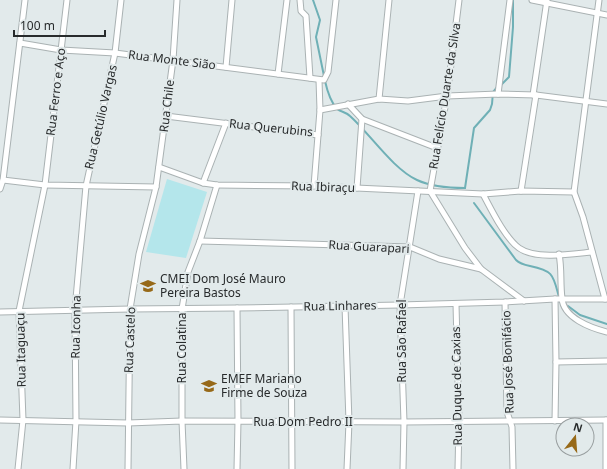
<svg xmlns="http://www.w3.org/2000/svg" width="607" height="469" font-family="'Noto Sans',sans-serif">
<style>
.green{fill:#b4e6eb}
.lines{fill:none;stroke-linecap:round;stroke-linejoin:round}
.stream{stroke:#6fb0b6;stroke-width:2}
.street-casing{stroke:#aab2b3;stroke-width:7}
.street{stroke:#fff;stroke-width:5}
.labels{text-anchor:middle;stroke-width:4;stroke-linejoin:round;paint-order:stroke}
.street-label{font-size:12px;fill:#282b2c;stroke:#e2eaeb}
.poi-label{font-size:12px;fill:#282b2c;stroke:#e2eaeb;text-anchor:start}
</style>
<rect width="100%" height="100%" fill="#e2eaeb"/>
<polygon class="green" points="167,179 207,192 186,258 146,252"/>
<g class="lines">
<g class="stream">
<polyline points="313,0 320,20 316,37 324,76"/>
<path d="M325 81C327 90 330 101 337 109 341 112 346 112 350 116 370 134 393 169 417 180 432 187 448 188 465 188"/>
<polyline points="501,85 509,77 513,27 513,0"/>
<polyline points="465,188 474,128 490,110 492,104 493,92 497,87"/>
<path d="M474 203 516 260C520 264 525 265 530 266 554 271 553 275 559 297"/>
<polyline points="568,306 580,315 607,324"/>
</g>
<g class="street-casing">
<g id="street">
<polyline points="300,0 301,11 306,16 310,78"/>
<polyline points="459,0 447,96 430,191 465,248 481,269"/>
<polyline points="532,0 607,15"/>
<polyline points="599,0 574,192 583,217 605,299"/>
<polyline points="20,43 61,50 115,53 324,80 328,72 336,0"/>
<polyline points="226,67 232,0"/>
<polyline points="278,74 287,0"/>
<polyline points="498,94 510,0"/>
<polyline points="533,95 547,0"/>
<polyline points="379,99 389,0"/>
<polyline points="348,104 362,119 357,188"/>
<polyline points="320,110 379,99 408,101 447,96 498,94 536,95 607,104"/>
<polyline points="166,116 318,135"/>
<polyline points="362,119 437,148"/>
<polyline points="159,167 203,183 217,185 314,186 483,194 521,191 574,192"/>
<polyline points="3,180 45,185 156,187"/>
<polyline points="203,183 226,123"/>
<polyline points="314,186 320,110 319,80"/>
<polyline points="0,189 3,180 25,0"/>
<polyline points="521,191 536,95"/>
<path d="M483 194C491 209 505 238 519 248 536 260 572 254 592 252"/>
<polyline points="200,241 410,247 439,259 481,269 524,301"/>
<path d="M559 254C562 269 560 283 562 298 563 318 591 328 607 332"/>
<polyline points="555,299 556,362 555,421"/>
<polyline points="505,302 507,412 512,427 513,469"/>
<polyline points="456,304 459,422 458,469"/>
<polyline points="345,306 349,422 347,469"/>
<polyline points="291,307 292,469"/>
<polyline points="237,308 238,421 237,469"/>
<polyline points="0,312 130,309 237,308 400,305 505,302 555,299 607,299"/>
<polyline points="556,362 607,361"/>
<polyline points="0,420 128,423 182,421 404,422 607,420"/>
<polyline points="18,469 23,420 19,311 45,185 67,0"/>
<polyline points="73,469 76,421 75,310 86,186 115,53 121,0"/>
<polyline points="128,469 130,309 139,254 156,187 173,60 177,0"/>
<polyline points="184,469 182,421 182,309 188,272 200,241 217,185"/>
<polyline points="403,469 404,422 400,305 418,191"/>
<polyline points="606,469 606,420"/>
</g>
</g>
<use href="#street" class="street"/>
</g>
<defs>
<g id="school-bare" transform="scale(1.2)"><path d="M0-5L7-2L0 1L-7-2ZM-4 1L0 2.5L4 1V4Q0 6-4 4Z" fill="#976918" stroke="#e2eaeb" stroke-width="2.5" paint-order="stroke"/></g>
</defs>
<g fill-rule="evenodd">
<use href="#school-bare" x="148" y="286"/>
<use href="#school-bare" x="209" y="386"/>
</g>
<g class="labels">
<g class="street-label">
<text transform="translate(172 60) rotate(7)" y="4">Rua Monte Sião</text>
<text transform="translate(56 92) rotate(-83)" y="4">Rua Ferro e Aço</text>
<text transform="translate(445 96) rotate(-81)" y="4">Rua Felício Duarte da Silva</text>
<text transform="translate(167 106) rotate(-83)" y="4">Rua Chile</text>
<text transform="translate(101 117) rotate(-77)" y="4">Rua Getúlio Vargas</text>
<text transform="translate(271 128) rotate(6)" y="4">Rua Querubins</text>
<text transform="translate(323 187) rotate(2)" y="4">Rua Ibiraçu</text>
<text transform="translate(369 247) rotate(3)" y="4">Rua Guarapari</text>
<text transform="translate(340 306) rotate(-1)" y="4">Rua Linhares</text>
<text transform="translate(76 327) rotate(-89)" y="4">Rua Iconha</text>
<text transform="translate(130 340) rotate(-88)" y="4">Rua Castelo</text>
<text transform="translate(402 341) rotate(-90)" y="4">Rua São Rafael</text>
<text transform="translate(182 348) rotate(-90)" y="4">Rua Colatina</text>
<text transform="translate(21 350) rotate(-91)" y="4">Rua Itaguaçu</text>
<text transform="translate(508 362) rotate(-92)" y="4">Rua José Bonifácio</text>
<text transform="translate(457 386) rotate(-91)" y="4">Rua Duque de Caxias</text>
<text x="303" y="426">Rua Dom Pedro II</text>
</g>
<g class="poi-label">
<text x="160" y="283">CMEI Dom José Mauro<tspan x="160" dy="14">Pereira Bastos</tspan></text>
<text x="221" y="383">EMEF Mariano<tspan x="221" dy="14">Firme de Souza</tspan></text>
</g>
</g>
<g transform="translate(575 437) rotate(17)"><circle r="19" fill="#e2eaeb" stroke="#989e9f"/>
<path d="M0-3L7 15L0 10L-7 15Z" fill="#976918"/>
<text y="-6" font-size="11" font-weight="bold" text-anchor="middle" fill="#282b2c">N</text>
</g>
<path d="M14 30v6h91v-6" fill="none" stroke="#282b2c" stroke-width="2"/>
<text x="20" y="30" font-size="12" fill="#282b2c" stroke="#e2eaeb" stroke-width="3" paint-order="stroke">100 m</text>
</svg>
